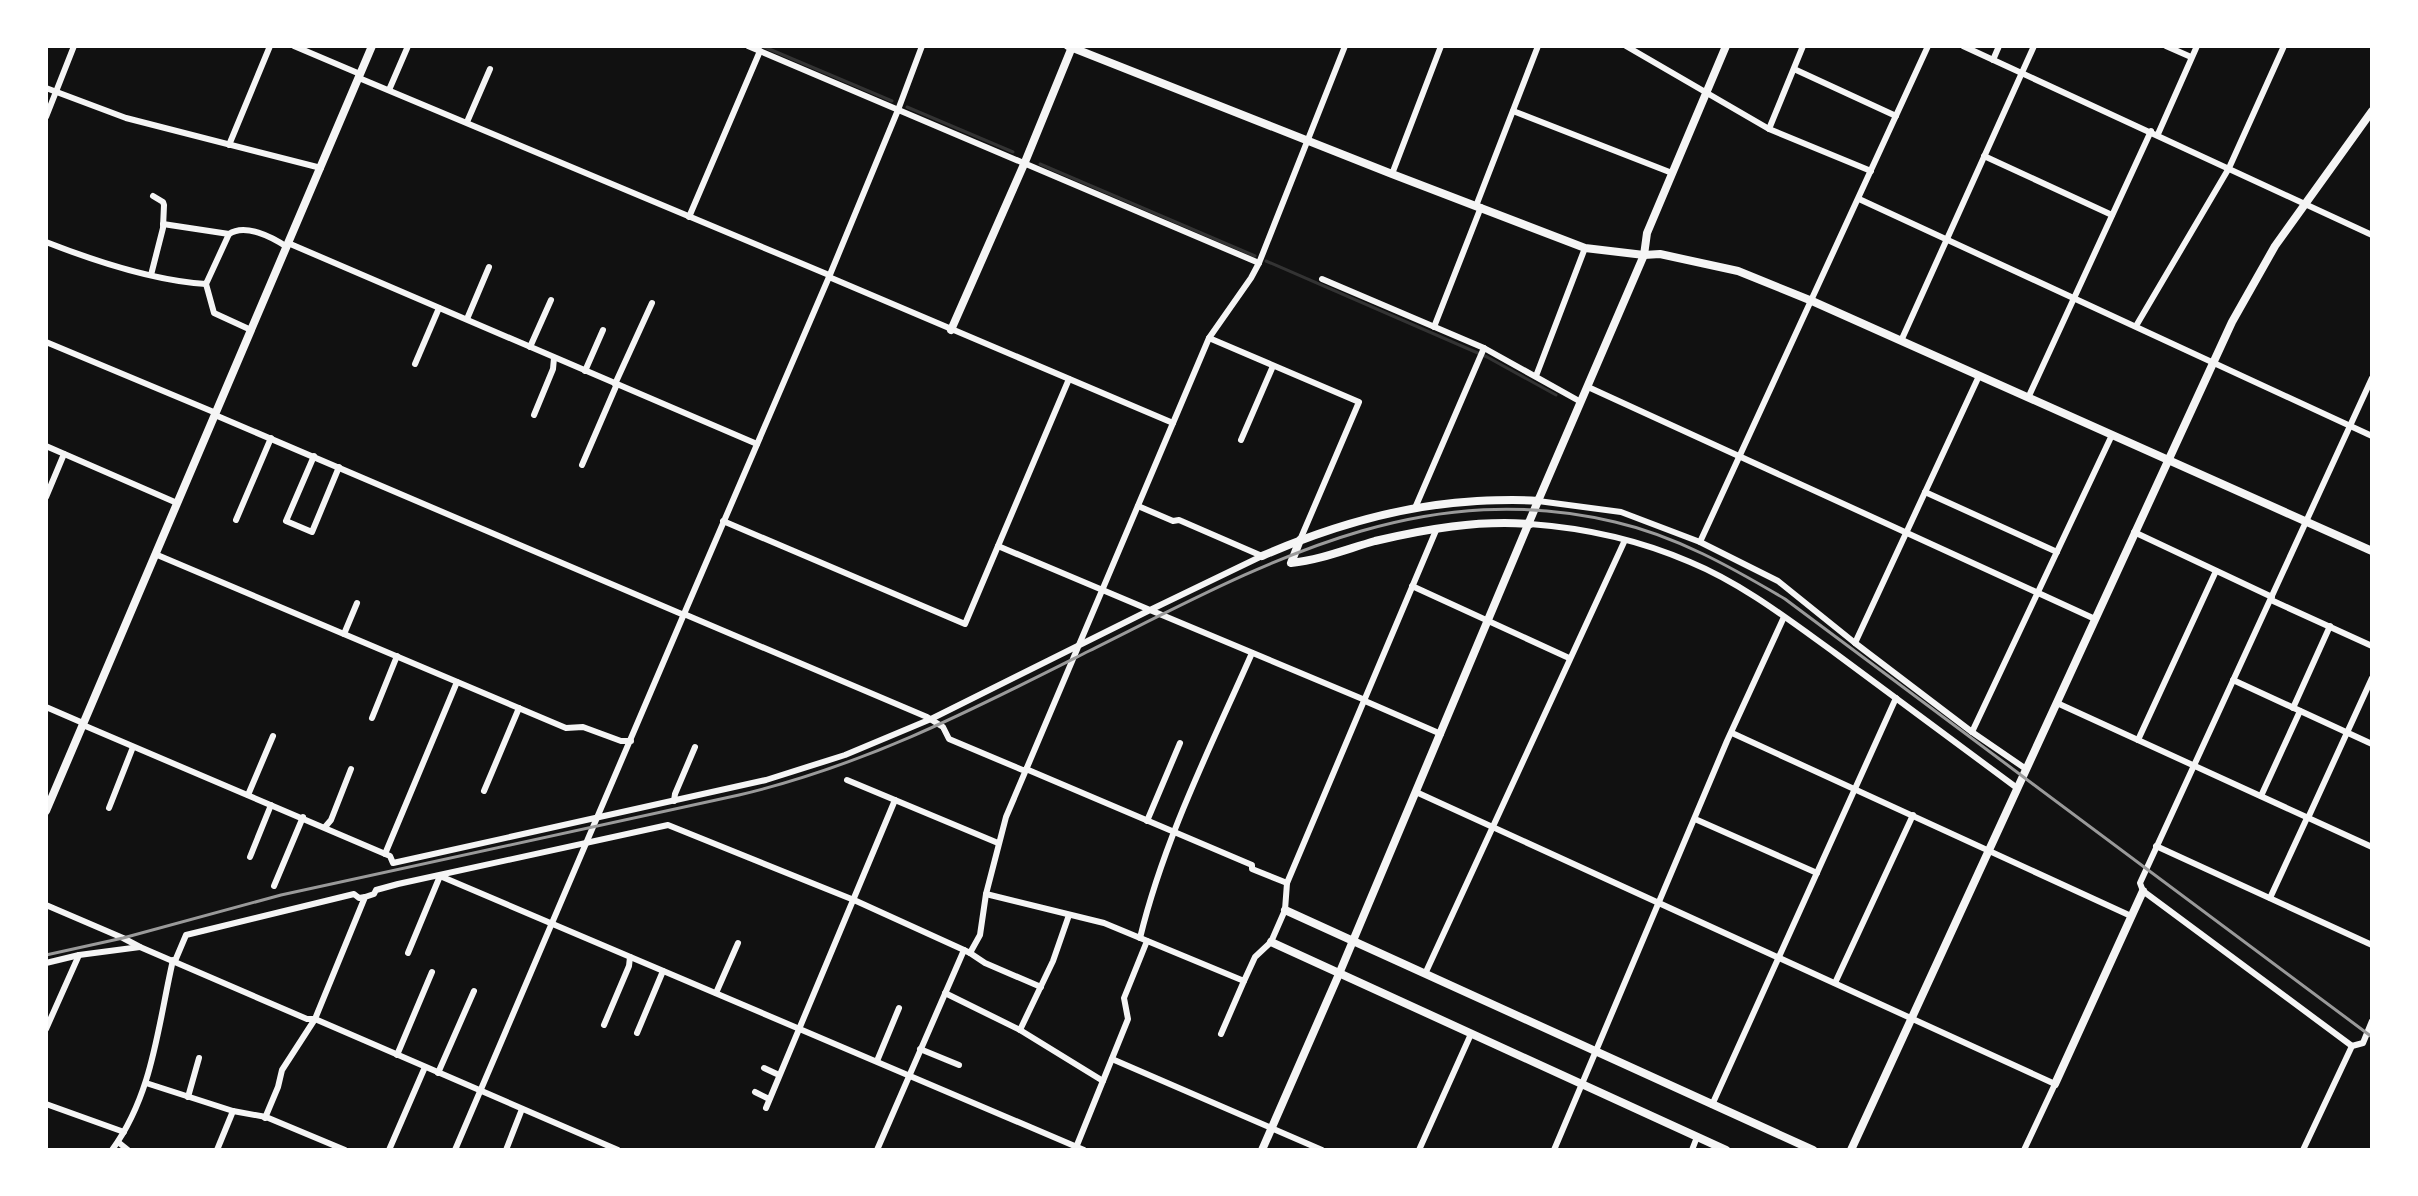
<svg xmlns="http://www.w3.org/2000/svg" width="2418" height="1196" font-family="Roboto,sans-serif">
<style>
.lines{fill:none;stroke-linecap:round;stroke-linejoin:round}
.stream{stroke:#333;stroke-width:3}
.minor{stroke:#f5f5f5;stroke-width:6}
.tertiary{stroke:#f5f5f5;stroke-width:8}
.rail{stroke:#9a9a9a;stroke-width:3}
</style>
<rect width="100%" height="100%" fill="#111"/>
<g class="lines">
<g class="stream">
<polyline points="762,46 892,101"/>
<polyline points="907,107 1013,152"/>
<polyline points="1040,164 1255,256"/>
<polyline points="1266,261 1487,357 1556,395"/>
</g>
<g class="minor">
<polyline points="294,46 360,74"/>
<polyline points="748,46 1259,263"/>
<polyline points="1626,46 1769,129 1871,171"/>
<polyline points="1963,46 2372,235"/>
<polyline points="2166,46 2191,57"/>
<polyline points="1993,60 1999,46"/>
<polyline points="1794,69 1896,116"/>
<polyline points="359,78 829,275"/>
<polyline points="46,88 126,118 321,168"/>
<polyline points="389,90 408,46"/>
<polyline points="1513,111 1672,173"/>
<polyline points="46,117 74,46"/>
<polyline points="467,122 490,69"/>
<polyline points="1769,129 1803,46"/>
<polyline points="2158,134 2197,46"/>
<polyline points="229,145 270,46"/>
<polyline points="1984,156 2112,215"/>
<polyline points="1392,174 1441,46"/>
<polyline points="1859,199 2372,436"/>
<polyline points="1476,206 1538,46"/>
<polyline points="689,217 760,51"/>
<polyline points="163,224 229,234"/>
<path d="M46 242C92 260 156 281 206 284L229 234C245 223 272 237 287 247"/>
<polyline points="288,243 757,444"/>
<polyline points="151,275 163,228 164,205 163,202 153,196"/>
<polyline points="829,277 898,110 922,46"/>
<polyline points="1322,279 1484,348 1581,402"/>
<polyline points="206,284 214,313 251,330"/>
<polyline points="467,319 489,267"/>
<polyline points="2136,326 2229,168 2284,46"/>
<polyline points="1434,327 1481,207"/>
<polyline points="1209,338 1359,402 1300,540"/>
<polyline points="1901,341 2034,46"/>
<polyline points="46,342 216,413"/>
<polyline points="530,347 551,300"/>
<polyline points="415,364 439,308"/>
<polyline points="585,371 603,330"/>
<polyline points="1536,376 1585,248"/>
<polyline points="615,384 652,303"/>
<polyline points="1588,387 2095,619"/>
<polyline points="2028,398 2151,131"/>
<polyline points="215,415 684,615"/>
<polyline points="534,415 553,369 554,358"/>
<polyline points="1173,423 1209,338 1251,278 1259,263 1345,46"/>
<polyline points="1241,440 1273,366"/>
<polyline points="46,446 177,503"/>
<polyline points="314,456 286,521 312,532 339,467"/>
<polyline points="582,465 617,384"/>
<polyline points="1925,492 2057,552"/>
<polyline points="46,497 64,454"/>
<polyline points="1538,501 1621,512 1700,542 1778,581 1855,643 1972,732 2026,769"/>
<polyline points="1415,508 1484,348"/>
<polyline points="236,520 271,438"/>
<polyline points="723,521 965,624 998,546 1150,610 1262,556 1179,520 1173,521 1138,506"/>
<path d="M1530 524C1585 528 1639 540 1690 562 1743 584 1789 620 1835 653 1896 698 1956 743 2017 788"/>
<polyline points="2134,532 2272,597"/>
<polyline points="1700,542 1928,46"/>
<polyline points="998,546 1069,379"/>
<polyline points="155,554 566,728 583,727 621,741 631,741"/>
<polyline points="1412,586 1569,658"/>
<polyline points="2271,600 2372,646"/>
<polyline points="344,634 357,603"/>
<polyline points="1855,643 1979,376"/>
<polyline points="2233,680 2372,744"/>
<polyline points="1365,701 1441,734"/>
<polyline points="2057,703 2372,847"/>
<polyline points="46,707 83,723"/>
<polyline points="2293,708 2330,626"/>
<polyline points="372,718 397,656"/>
<polyline points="83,725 390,856 393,863 766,780 845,755 931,719 1150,610 1365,700"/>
<polyline points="1972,732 2112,435"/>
<polyline points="1732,733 2131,916"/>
<polyline points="2138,740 2216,571"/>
<polyline points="1026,769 1252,865 1252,869 1287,883"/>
<polyline points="847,780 998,843"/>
<polyline points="484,791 519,708"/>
<polyline points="1416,792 2055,1084 2024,1150"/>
<polyline points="248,795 273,736"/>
<polyline points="2261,796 2300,711"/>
<polyline points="674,801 675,794 695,747"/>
<polyline points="109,808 133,747"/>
<polyline points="2308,818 2372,678"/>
<polyline points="1695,819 1817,873"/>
<polyline points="1147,821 1180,743"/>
<polyline points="325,827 331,820 351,769"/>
<polyline points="2156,846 2372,945"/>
<polyline points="385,854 457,682"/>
<polyline points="250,857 271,805"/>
<polyline points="440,876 1084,1150"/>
<polyline points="274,886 303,817"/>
<polyline points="986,894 1104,923 1244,981 1255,957 1271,942 1285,910 1287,883 1437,528"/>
<polyline points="2270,898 2307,818"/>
<polyline points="46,905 123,938 140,947 307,1019 315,1019 618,1150"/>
<path d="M1140 938C1164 839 1211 746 1252 653"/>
<polyline points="408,953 440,876"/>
<polyline points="970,953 985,963 1041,987"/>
<polyline points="175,961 186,935 354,894 359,898 365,897"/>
<polyline points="46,963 79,955 140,947"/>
<polyline points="1425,974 1625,540"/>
<polyline points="1835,983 1913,815"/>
<polyline points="716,993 738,943"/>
<polyline points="945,993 1020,1030 1103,1081"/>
<polyline points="604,1025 629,966 630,957"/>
<polyline points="46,1029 79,955"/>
<polyline points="1020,1030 1053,961 1069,915"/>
<polyline points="637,1033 663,971"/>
<polyline points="1221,1034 1244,981"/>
<polyline points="2352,1046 2143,891 2140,883 2372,378"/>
<polyline points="920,1049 959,1065"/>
<polyline points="397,1055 432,972"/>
<polyline points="1112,1059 1322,1150"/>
<polyline points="877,1061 899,1008"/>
<polyline points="764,1068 779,1075"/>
<polyline points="438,1073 474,991"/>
<polyline points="146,1083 233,1111 266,1117 345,1150"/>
<polyline points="755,1092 769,1099"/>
<polyline points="188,1097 199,1058"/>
<polyline points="46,1104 124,1132"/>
<polyline points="1712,1105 1896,698"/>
<polyline points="766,1108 895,800"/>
<polyline points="265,1118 278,1087 282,1070 315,1019 365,897 374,894 376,890 398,884 668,825 854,900 964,950"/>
<polyline points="118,1142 128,1150"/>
<path d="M112 1150C153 1094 158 1025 173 960"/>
<polyline points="217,1150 233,1111"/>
<polyline points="389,1150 425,1067"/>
<polyline points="455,1150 684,614"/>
<polyline points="506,1150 522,1109"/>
<polyline points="877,1150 964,950 970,953 980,935 986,894 1006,817 1173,423 829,277 684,614 927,717 943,727 949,739 1025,771"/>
<polyline points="1075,1150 1128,1019 1124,998 1147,941"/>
<polyline points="1419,1150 1471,1034"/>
<polyline points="1554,1150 1727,741 1784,617"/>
<polyline points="1692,1150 1697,1137"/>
<polyline points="2303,1150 2352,1046 2363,1043 2372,1021"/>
</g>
<g class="tertiary">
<polyline points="1068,46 1392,174 1585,248 1644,255 1660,254 1738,271 1812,301 2372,551"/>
<polyline points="951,330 1025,162 1072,47"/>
<path d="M1300 540 1291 563C1320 560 1347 549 1375 541 1426 529 1478 520 1530 524"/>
<path d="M1262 556C1331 526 1401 505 1477 501 1497 500 1518 499 1538 501L1644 255 1647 233 1726 46"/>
<polyline points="46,811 372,46"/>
<polyline points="1285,910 1813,1150"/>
<polyline points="1271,942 1726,1150"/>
<polyline points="2055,1084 2143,891"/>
<polyline points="1262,1150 1339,974 1538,501"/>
<polyline points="1851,1150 2232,322 2275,246 2372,111"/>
</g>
<path class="rail" d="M46 955 123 938 281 895 739 795C866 765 974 709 1089 651 1260 566 1417 475 1615 522 1676 536 1731 567 1785 599L2372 1037"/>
</g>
<rect width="2418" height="1196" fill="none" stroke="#ffffff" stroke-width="96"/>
</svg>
